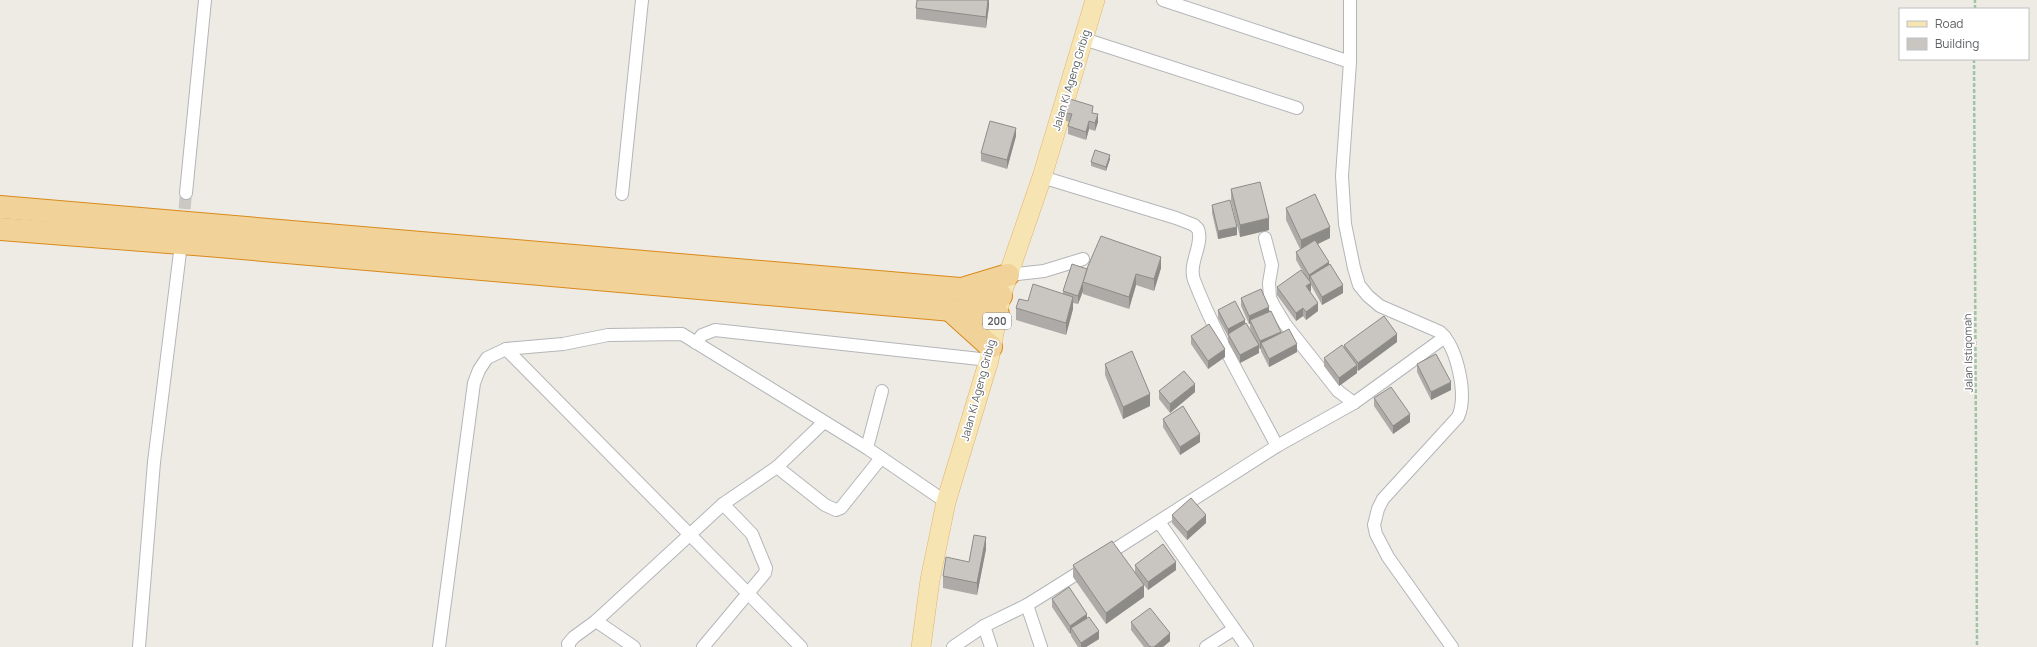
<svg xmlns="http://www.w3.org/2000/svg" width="2037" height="647" font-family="Manrope,sans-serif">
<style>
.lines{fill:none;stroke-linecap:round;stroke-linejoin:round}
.minor-tunnel{stroke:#cac8c5;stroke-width:12;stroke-dasharray:12 6;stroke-linecap:butt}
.minor-casing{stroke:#b3b6b9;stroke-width:14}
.primary-casing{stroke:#e1b46b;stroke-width:20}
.motorway-casing{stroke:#d98a1a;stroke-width:24}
.path{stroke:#9fc3a5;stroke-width:2.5;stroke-dasharray:4 2;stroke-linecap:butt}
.minor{stroke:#fff;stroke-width:12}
.primary{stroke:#f6e4b2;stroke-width:19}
.motorway{stroke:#f1d299;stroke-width:22}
.wall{fill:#adaaa7}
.shaded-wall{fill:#8d8b88}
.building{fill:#c9c6c2;stroke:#8d8b88}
.labels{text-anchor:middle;stroke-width:3.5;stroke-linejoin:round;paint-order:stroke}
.shield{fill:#fff;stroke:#8e9092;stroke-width:1}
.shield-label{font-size:10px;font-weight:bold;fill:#5d6164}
.street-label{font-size:11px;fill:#5d6164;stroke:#fff}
</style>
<rect width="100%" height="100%" fill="#eeebe5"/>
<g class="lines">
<polyline class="minor-tunnel" points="183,227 186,193"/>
<g class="minor-casing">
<g id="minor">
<polyline points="1163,0 1350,62"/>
<path d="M1350 0V62L1342 176 1345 224 1354 268 1359 285 1368 296 1380 306 1440 332C1457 347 1468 395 1458 417L1383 499 1378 509 1374 525 1376 534 1388 557 1452 647"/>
<polyline points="1084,39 1297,108"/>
<path d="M1042 177 1176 218 1194 225 1198 229C1204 244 1188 263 1194 280 1216 337 1249 392 1277 446"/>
<polyline points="186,193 205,0"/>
<polyline points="622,194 642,0"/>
<polyline points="1265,238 1272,265 1269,283 1270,298 1274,306 1285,324 1338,391 1354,403"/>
<polyline points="1008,275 1044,271 1083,259"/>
<polyline points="696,343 702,335 715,330 989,360"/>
<polyline points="506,349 801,647"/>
<polyline points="867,448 882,391"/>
<polyline points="777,467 825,505 836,510 841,508 881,458"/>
<polyline points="1159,522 1247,647"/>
<polyline points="1103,557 1277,446 1354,403 1445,337"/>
<polyline points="1027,605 1041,647"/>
<polyline points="596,621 634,647"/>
<polyline points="984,626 991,647"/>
<polyline points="139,647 154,462 180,252"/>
<polyline points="439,647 474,383 479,370 487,358 506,349 563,344 608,335 682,334 867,448 946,502"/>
<polyline points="569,647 568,644 574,637 596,621 723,504 777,467 824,422"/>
<polyline points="703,647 765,573 766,568 752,534 723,504"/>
<polyline points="953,647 984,626 1027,605 1086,568"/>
<polyline points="1206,647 1234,629"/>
</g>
</g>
<g class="primary-casing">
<polyline id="primary" points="921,647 930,580 946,502 989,360 1001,296 1042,177 1095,0"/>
</g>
<g class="motorway-casing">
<g id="motorway">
<polyline points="0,207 960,289 1001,296"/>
<polyline points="0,229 207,245 998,314"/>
<polyline points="965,288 1008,275"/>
<polyline points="950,310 991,347"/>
</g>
</g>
<g class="path">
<polyline points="1975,9 1975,0"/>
<polyline points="1974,59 1977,647"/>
</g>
<use href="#minor" class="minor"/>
<use href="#primary" class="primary"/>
<use href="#motorway" class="motorway"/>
</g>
<g class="wall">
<polygon points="989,0 989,6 986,28 916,19 916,8"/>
<polygon points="1066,113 1093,113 1098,122 1095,131 1089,129 1086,140 1068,134 1068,126 1070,122 1066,121"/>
<polygon points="1016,136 1007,169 981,161 981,153"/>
<polygon points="1110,159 1106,171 1091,166 1091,162"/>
<polygon points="1231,189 1269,230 1240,237 1231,201"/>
<polygon points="1212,205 1237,235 1218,239 1212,213"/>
<polygon points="1286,208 1330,238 1318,244 1329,265 1343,293 1322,305 1311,285 1311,291 1310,291 1318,311 1306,320 1303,316 1296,321 1277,295 1277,287 1303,272 1296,260 1296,252 1300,249 1286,220"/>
<polygon points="1161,268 1154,291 1136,285 1129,309 1083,294 1083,291 1078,304 1073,303 1073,309 1066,335 1016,320 1016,308 1028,301 1063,294 1063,291 1087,269"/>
<polygon points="1241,298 1269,311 1281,333 1297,352 1269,367 1261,351 1261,349 1260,349 1259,348 1259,353 1240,363 1228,342 1228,336 1218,318 1218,310 1245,324 1252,333 1250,328 1250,324 1249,324 1241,306"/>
<polygon points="1191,336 1225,357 1208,369 1191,344"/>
<polygon points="1397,342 1358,371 1357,370 1357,373 1339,386 1324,366 1324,358 1344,348 1344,345"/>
<polygon points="1105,364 1150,406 1123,419 1105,375"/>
<polygon points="1417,364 1451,390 1431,400 1417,372"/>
<polygon points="1159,391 1195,392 1170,413 1159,399"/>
<polygon points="1374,398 1410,422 1393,434 1374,406"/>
<polygon points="1163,419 1200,442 1180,455 1163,427"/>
<polygon points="1172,515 1206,523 1187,540 1172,523"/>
<polygon points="986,549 977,595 943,588 943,576 969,562"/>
<polygon points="1073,565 1135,573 1135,565 1176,570 1148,590 1144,585 1144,597 1106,624 1073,577"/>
<polygon points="1052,599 1087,618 1099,639 1086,647 1078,647 1071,636 1071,633 1070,634 1052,607"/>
<polygon points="1131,622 1170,641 1163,647 1144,647 1131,630"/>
</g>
<g class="shaded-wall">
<polygon points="988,0 989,0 989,6 986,28 986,17"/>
<polygon points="1098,114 1098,122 1095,131 1095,123"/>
<polygon points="1089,121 1089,129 1086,140 1086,132"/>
<polygon points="1016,128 1016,136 1007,169 1007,160"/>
<polygon points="1110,155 1110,159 1106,171 1106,167"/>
<polygon points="1269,218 1269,230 1240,237 1240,225"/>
<polygon points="1237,227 1237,235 1218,239 1218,231"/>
<polygon points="1330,227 1330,238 1301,252 1301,240"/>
<polygon points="1161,257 1161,268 1154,291 1154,279"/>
<polygon points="1329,262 1329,270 1310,276 1310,282 1309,283 1309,275"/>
<polygon points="1136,274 1136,285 1129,309 1129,297"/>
<polygon points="1083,283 1083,291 1078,304 1078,296"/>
<polygon points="1311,283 1311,291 1306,294 1306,286"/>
<polygon points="1343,285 1343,293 1322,305 1322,297"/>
<polygon points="1073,297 1073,309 1066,335 1066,323"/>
<polygon points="1318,303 1318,311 1306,320 1306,312"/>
<polygon points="1269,307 1269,315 1250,320 1250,324 1249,324 1249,316"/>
<polygon points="1303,308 1303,316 1296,321 1296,313"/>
<polygon points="1245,320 1245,328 1228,334 1228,329"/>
<polygon points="1281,332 1281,340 1261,343 1261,349 1260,349 1260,341"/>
<polygon points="1397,334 1397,342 1358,371 1358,363"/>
<polygon points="1297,344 1297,352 1269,367 1269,359"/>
<polygon points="1259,345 1259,353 1240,363 1240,355"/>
<polygon points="1225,349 1225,357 1208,369 1208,361"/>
<polygon points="1357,365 1357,373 1339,386 1339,378"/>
<polygon points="1451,382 1451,390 1431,400 1431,392"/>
<polygon points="1195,384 1195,392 1170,413 1170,404"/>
<polygon points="1150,394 1150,406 1123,419 1123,407"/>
<polygon points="1410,414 1410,422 1393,434 1393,426"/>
<polygon points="1200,434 1200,442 1180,455 1180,447"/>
<polygon points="1206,515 1206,523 1187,540 1187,532"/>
<polygon points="986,537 986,549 977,595 977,583"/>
<polygon points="1176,562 1176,570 1148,590 1148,582"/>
<polygon points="1144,585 1144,597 1106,624 1106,613"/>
<polygon points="1087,614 1087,622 1071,628 1071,633 1070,634 1070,626"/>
<polygon points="1099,631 1099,639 1086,647 1081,647 1081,643"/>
<polygon points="1170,633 1170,641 1163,647 1154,647"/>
</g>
<g class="building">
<polygon points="917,0 988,0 986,17 916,8"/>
<polygon points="1070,99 1093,106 1092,113 1098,114 1095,123 1089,121 1086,132 1068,126 1072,114 1066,113"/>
<polygon points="990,121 1016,128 1007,160 981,153"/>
<polygon points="1095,150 1110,155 1106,167 1091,162"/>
<polygon points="1260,182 1269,218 1240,225 1231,189"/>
<polygon points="1315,194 1330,227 1301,240 1286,208"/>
<polygon points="1230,200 1237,227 1218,231 1212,205"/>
<polygon points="1101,236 1161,257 1154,279 1136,274 1129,297 1083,282 1088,266"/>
<polygon points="1315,240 1329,262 1309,275 1296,252"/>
<polygon points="1072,264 1087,269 1083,282 1078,296 1063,291"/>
<polygon points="1330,264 1343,285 1322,297 1310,276"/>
<polygon points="1301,270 1311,283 1306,286 1318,303 1306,312 1303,308 1296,313 1277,287"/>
<polygon points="1033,284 1073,297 1066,323 1016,308 1019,299 1028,301"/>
<polygon points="1261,289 1269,307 1249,316 1241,298"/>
<polygon points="1235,301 1245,320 1228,329 1218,310"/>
<polygon points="1271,311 1281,332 1260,341 1250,320"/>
<polygon points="1384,316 1397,334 1358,363 1344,345"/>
<polygon points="1246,323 1259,345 1240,355 1228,334"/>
<polygon points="1209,324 1225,349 1208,361 1191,336"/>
<polygon points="1289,329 1297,344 1269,359 1261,343"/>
<polygon points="1342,345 1357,365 1339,378 1324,358"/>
<polygon points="1132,351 1150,394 1123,407 1105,364"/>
<polygon points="1436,354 1451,382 1431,392 1417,364"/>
<polygon points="1184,371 1195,384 1170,404 1159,391"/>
<polygon points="1391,387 1410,414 1393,426 1374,398"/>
<polygon points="1183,406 1200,434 1180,447 1163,419"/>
<polygon points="1191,498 1206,515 1187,532 1172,515"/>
<polygon points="974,535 986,537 977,583 943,576 946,557 969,562"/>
<polygon points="1112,541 1144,585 1106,613 1073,565"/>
<polygon points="1163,544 1176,562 1148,582 1135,565"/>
<polygon points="1069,587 1087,614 1070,626 1052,599"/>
<polygon points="1150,608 1170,633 1154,647 1150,647 1131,622"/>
<polygon points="1089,617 1099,631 1081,643 1071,628"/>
</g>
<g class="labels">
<rect class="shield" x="983" y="313" width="28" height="16" rx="3"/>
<g class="shield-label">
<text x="997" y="325">200</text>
</g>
<g class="street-label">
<text transform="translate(1071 80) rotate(-73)" y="4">Jalan Ki Ageng Gribig</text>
<text transform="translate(1968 353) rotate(-91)" y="4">Jalan Istiqomah</text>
<text transform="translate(978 390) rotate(-75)" y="4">Jalan Ki Ageng Gribig</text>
</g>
</g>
<rect x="1899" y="8" width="130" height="52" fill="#ffffff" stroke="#bec0c1"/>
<rect x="1907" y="21" width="20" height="6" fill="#f6e4b2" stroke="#bec0c1"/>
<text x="1935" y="28" font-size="12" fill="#5d6164">Road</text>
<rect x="1907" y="38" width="20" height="12" fill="#c9c6c2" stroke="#bec0c1"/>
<text x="1935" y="48" font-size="12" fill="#5d6164">Building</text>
</svg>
